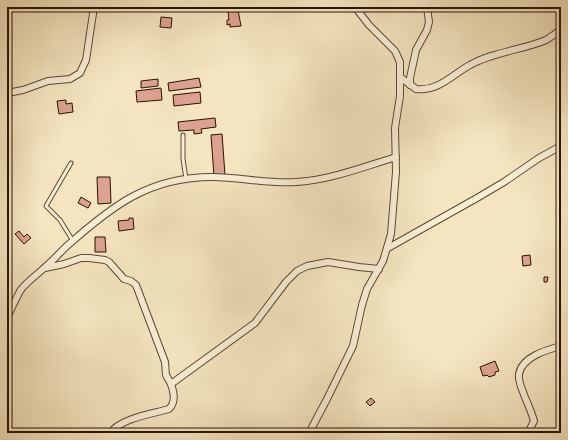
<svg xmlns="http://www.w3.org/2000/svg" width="568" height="440" font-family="'IM FELL Double Pica',serif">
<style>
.building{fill:#dda191;stroke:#281301}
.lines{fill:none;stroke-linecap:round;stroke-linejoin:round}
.lane-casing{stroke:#5b4831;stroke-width:5}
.street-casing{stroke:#5b4831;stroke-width:8}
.lane{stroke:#f8eed6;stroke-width:3}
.street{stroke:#f8eed6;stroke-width:6}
</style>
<rect width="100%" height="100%" fill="#f4e5c0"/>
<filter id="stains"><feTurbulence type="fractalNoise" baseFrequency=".005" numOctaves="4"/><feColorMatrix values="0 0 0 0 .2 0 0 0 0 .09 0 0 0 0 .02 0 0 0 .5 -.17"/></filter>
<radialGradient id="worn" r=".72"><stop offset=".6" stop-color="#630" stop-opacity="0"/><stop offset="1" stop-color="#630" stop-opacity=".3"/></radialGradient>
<g class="building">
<polygon points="238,10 241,26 230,27 230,24 227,25 227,20 229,20 228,12"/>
<polygon points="161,17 172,18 171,28 160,27"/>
<polygon points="199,78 201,87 169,91 168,83"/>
<polygon points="158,79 158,86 141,88 141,81"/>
<polygon points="161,88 162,100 137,102 136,91"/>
<polygon points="200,92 201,103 174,106 173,95"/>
<polygon points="66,100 66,104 72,103 73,112 59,114 57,101"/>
<polygon points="215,118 216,127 201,129 202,133 194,134 194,130 179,131 178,122"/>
<polygon points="222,134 225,175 214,176 211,135"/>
<polygon points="97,177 110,177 111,203 98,204"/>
<polygon points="81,197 91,203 88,208 78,203"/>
<polygon points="129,218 133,218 134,229 119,231 118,221 129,220"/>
<polygon points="19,231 24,237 27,234 31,238 24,244 15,234"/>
<polygon points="95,237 105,237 106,252 95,252"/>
<polygon points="530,255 531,265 523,266 522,256"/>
<polygon points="544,277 548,277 547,282 544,282"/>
<polygon points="495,361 499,371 495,372 495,375 489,377 487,375 483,376 480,367"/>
<polygon points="371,398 375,402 370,406 366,402"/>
</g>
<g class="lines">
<g class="lane-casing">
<g id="lane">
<polyline points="183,135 183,159 186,179"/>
<polyline points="71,163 46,206 60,220 73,241"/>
</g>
</g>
<g class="street-casing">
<g id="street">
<path d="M400 77 416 89C438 92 453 74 470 65 492 52 523 50 546 40 551 37 556 33 561 30"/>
<polyline points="410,85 410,78 416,50 427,30 429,22 427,7"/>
<polyline points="7,93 23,90 48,81 70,79 80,73 86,60 94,7"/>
<polyline points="388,248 477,198 504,182 539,158 561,146"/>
<polyline points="45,268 64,264 81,258 89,258 105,260 109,262 124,279 131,281 136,285 165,362 166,375 171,384"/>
<path d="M7 318C10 311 17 297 20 291 26 282 37 275 44 268 53 261 60 252 68 245 112 206 149 177 212 177 240 177 268 184 296 182 330 180 363 167 396 157"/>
<path d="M110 433C121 418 152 414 169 409 176 402 174 393 171 384L255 323 286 282 297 271 307 266 328 262 359 267 379 269"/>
<polyline points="309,433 326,401 353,346 362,305 367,289 383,261 391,234 396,172 395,128 400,96 400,62 395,51 369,25 355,7"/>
<path d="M528 433 534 421C531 410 527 403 523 392 521 387 518 380 519 374 522 357 546 350 561 346"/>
</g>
</g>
<use href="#lane" class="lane"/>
<use href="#street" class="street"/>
</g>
<rect width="568" height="440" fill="none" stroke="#f4e5c0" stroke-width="24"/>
<rect x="8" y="8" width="552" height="424" fill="none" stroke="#281301" stroke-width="2"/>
<rect x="12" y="12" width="544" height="416" fill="none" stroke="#281301"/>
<rect width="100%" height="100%" filter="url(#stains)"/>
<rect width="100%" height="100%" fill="url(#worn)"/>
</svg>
